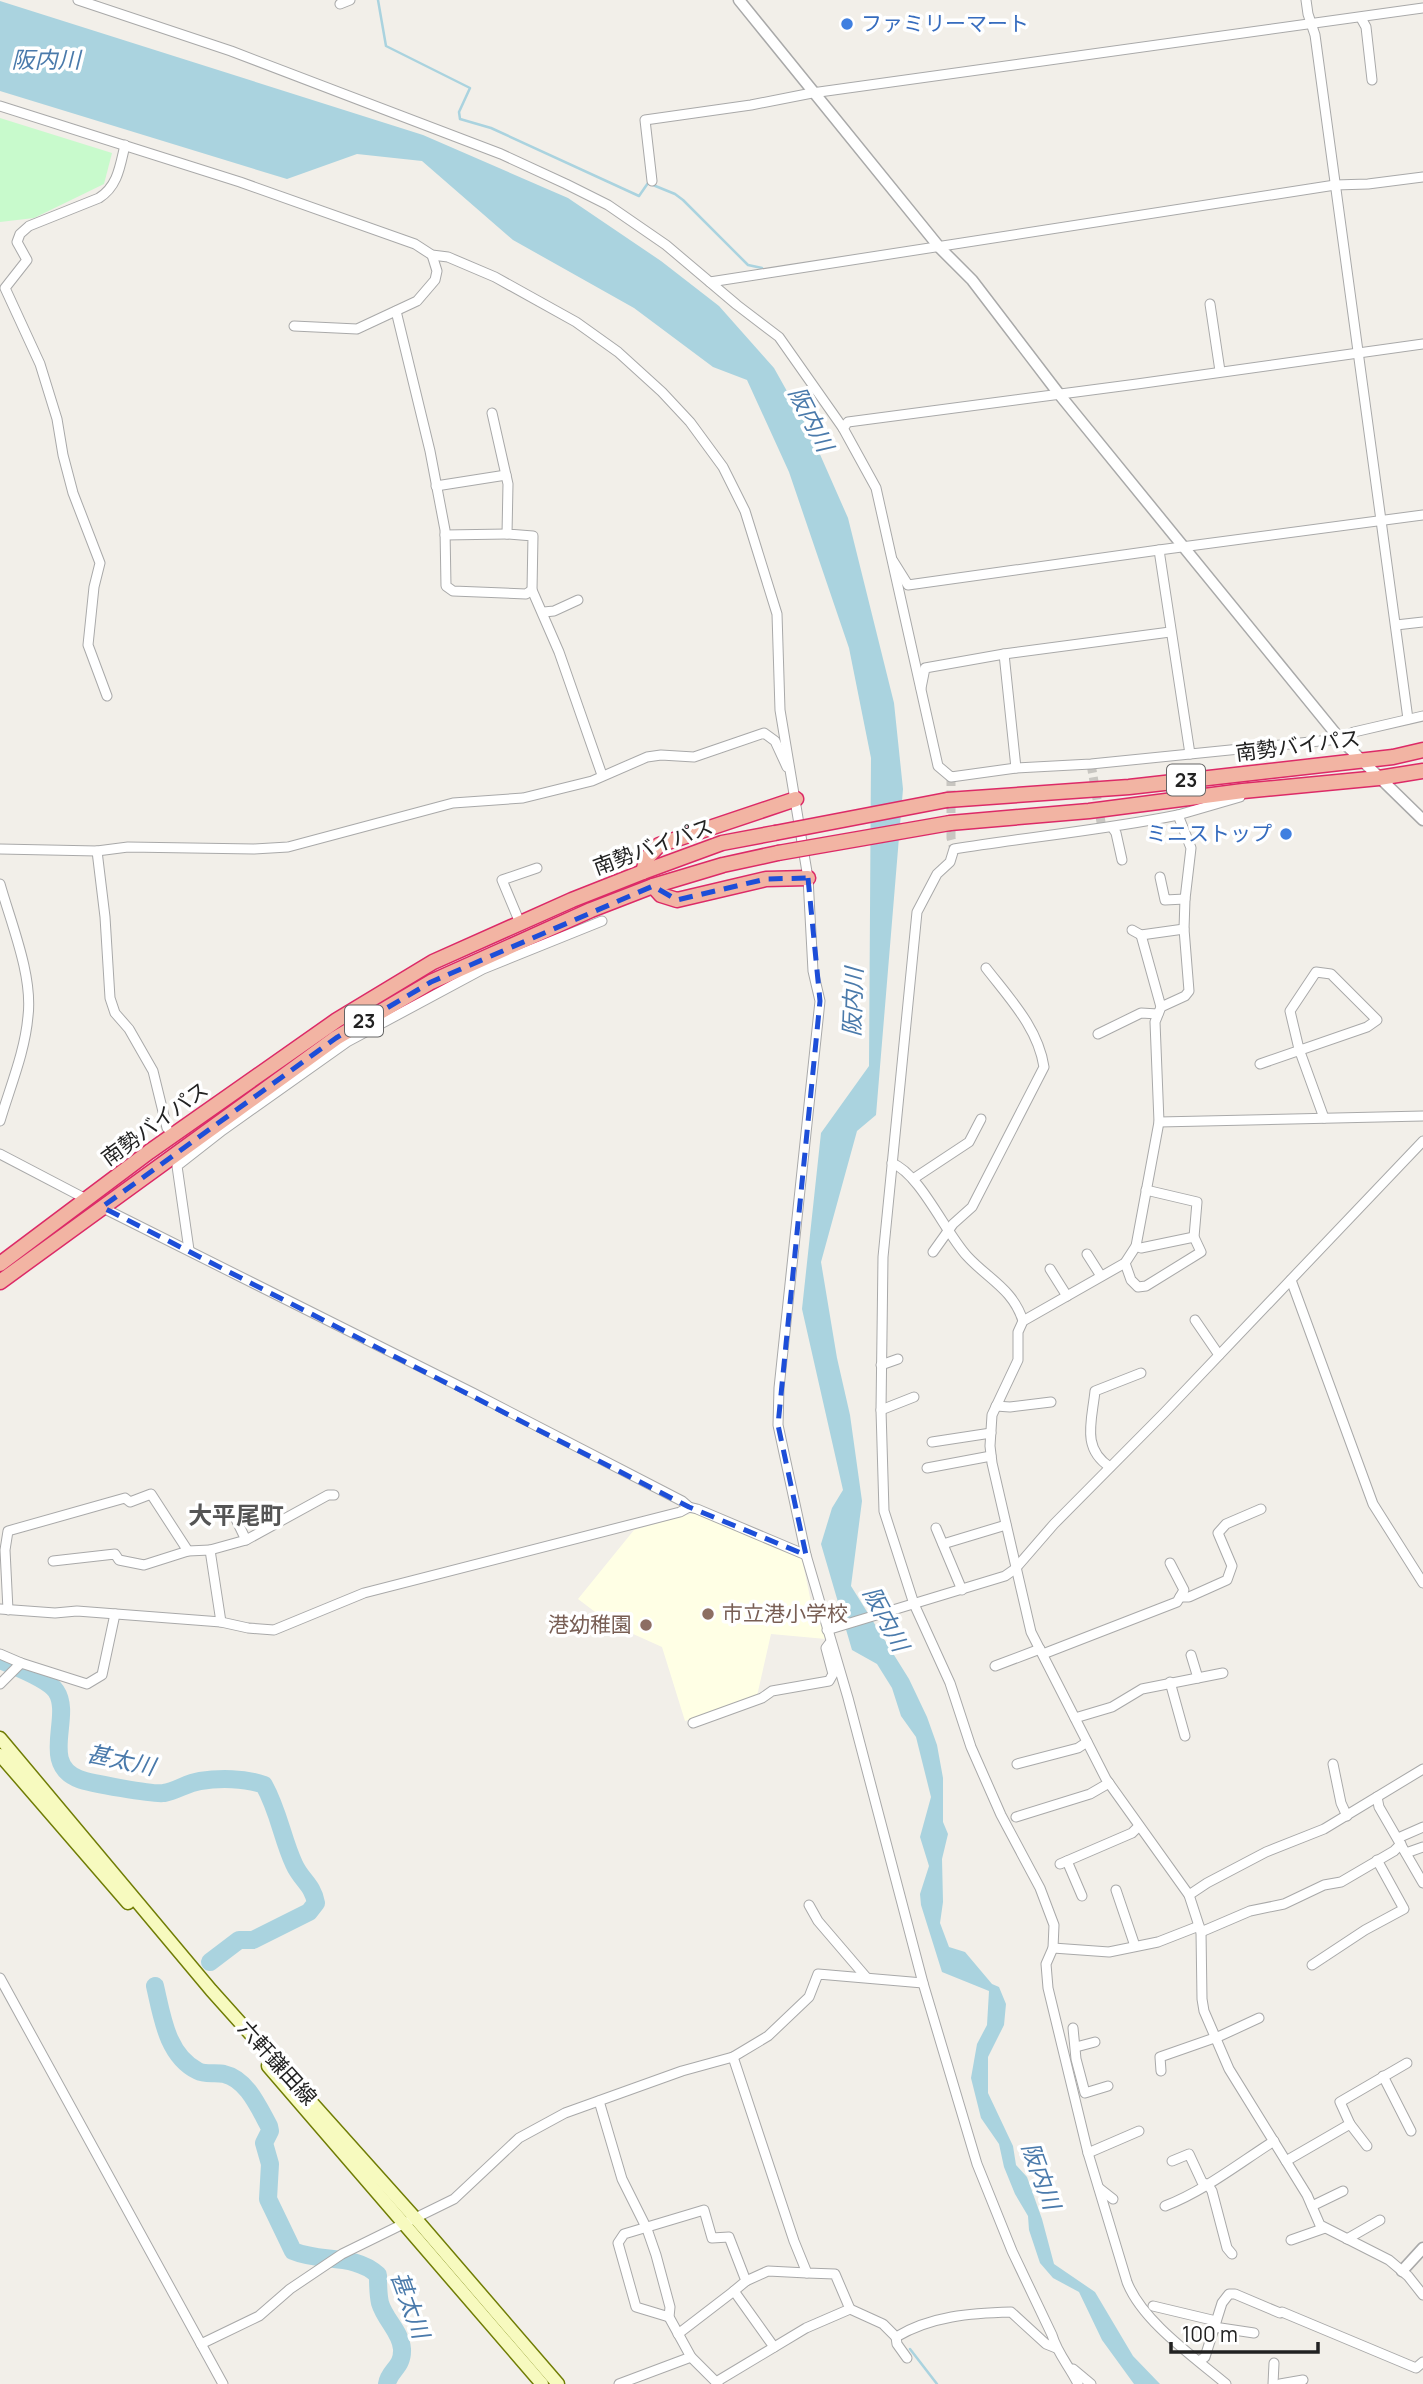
<svg xmlns="http://www.w3.org/2000/svg" width="1423" height="2384" font-family="Manrope,'Noto Sans JP',sans-serif">
<style>
.education{fill:#ffffe5}
.park{fill:#c8facc}
.water{fill:#aad3df}
.lines{fill:none;stroke-linecap:round;stroke-linejoin:round}
.stream{stroke:#aad3df;stroke-width:2.5}
.river{stroke:#aad3df;stroke-width:18}
.minor-tunnel{stroke:#c8c6c1;stroke-width:9;stroke-dasharray:9 4.5;stroke-linecap:butt}
.minor-casing{stroke:#a9a9a9;stroke-width:11}
.tertiary-casing{stroke:#a9a9a9;stroke-width:13}
.secondary-casing{stroke:#707d05;stroke-width:15}
.trunk-casing{stroke:#dc2a67;stroke-width:17}
.minor{stroke:#fff;stroke-width:9}
.tertiary{stroke:#fff;stroke-width:10}
.secondary{stroke:#f7fabf;stroke-width:12}
.trunk{stroke:#f2b4a3;stroke-width:14}
.trunk-bridge-casing{stroke:#dc2a67;stroke-width:17;stroke-linecap:butt}
.trunk-bridge{stroke:#f2b4a3;stroke-width:14}
.marked{fill:none;stroke:#1d4ed8;stroke-width:5;stroke-dasharray:14 9;stroke-linejoin:round}
.shop-dot{fill:#3f7fe0;stroke:#fff;stroke-width:2.5}
.education-dot{fill:#8d6e63;stroke:#fff;stroke-width:2.5}
.labels{text-anchor:middle;stroke-width:7;stroke-linejoin:round;paint-order:stroke}
.shield{fill:#fff;stroke:#646464;stroke-width:2}
.shield-label{font-size:19px;font-weight:bold;fill:#222}
.shop-label{font-size:21px;fill:#366cbe;stroke:#fff;text-anchor:start}
.street-label{font-size:21px;fill:#222;stroke:#fff}
.education-label{font-size:21px;fill:#785e54;stroke:#fff;text-anchor:start}
.water-label{font-size:23px;font-style:italic;fill:#4a7aab;stroke:#fff}
.quarter-label{font-size:24px;font-weight:bold;fill:#555;stroke:#fff}
</style>
<rect width="100%" height="100%" fill="#f2efe9"/>
<polygon class="education" points="697,1512 802,1559 811,1602 815,1604 826,1639 771,1634 757,1696 685,1721 662,1647 611,1624 578,1599 634,1530"/>
<polygon class="park" points="0,118 112,153 104,184 34,218 0,222"/>
<polygon class="water" points="0,1 423,135 568,198 661,261 719,306 774,368 811,434 848,518 894,703 903,789 876,1115 857,1131 821,1262 837,1358 850,1415 862,1501 851,1586 909,1679 927,1717 937,1745 943,1778 943,1822 948,1834 942,1859 943,1902 940,1923 949,1947 965,1952 992,1984 999,1987 1006,2004 1004,2025 988,2057 988,2093 1013,2146 1016,2165 1027,2177 1042,2219 1054,2264 1095,2292 1133,2356 1160,2384 1134,2384 1102,2340 1079,2292 1053,2278 1040,2263 1029,2230 1028,2216 1015,2194 1004,2167 999,2144 981,2118 971,2078 977,2044 987,2025 989,1991 942,1972 921,1905 920,1894 929,1866 920,1837 931,1797 916,1737 901,1716 892,1688 877,1664 852,1650 821,1544 832,1508 843,1490 802,1309 821,1133 869,1066 871,758 849,648 789,472 747,380 713,367 634,308 513,240 422,161 357,154 287,179 0,91"/>
<g class="lines">
<g class="stream">
<polyline points="378,0 386,46 470,88 459,112 460,119 491,128 639,196 648,183 675,194 683,200 748,265 762,268"/>
<polyline points="910,2349 937,2384"/>
</g>
<g class="river">
<path d="M0 1660C15 1667 47 1678 56 1691 73 1716 39 1764 79 1779 89 1783 155 1795 164 1793 176 1791 187 1783 200 1781 219 1778 245 1778 264 1785 279 1812 282 1838 294 1864 301 1880 313 1885 316 1903L309 1912 253 1940H239L210 1962"/>
<path d="M155 1986C162 2016 167 2056 198 2071 205 2075 216 2072 224 2074 247 2079 259 2108 269 2126L270 2131 264 2143 270 2164 268 2199 293 2251C321 2263 354 2253 378 2275 378 2284 378 2294 380 2303 385 2320 401 2332 402 2349 403 2368 389 2370 387 2384"/>
</g>
<g class="minor-tunnel">
<polyline points="1091,764 1102,828"/>
<polyline points="951,777 951,838 954,849"/>
</g>
<g class="minor-casing">
<g id="minor">
<polyline points="78,0 231,51 501,154 566,184 608,205 666,245 737,305 779,337 843,428 876,488 938,766 951,777 1016,768 1091,764 1340,739 1354,732 1423,716"/>
<polyline points="1306,0 1308,14 1315,35 1408,719"/>
<polyline points="340,4 350,0"/>
<polyline points="1361,18 1366,27 1372,80"/>
<path d="M0 106 240 182 415 244 432 255 448 257 495 277 576 322 618 352 662 392 690 422 723 467 745 511 777 614 780 710 808 878 813 971 820 1001 779 1388 778 1425 806 1555 848 1698 923 1983 977 2164 1012 2251 1052 2335C1057 2353 1070 2367 1078 2384"/>
<polyline points="652,181 645,120 751,105 812,93 1423,8"/>
<polyline points="710,282 1335,185 1368,184 1423,177"/>
<polyline points="1210,304 1220,371"/>
<polyline points="396,311 430,451 445,530 446,586 453,591 526,594 532,590"/>
<polyline points="294,326 357,329 417,301 435,280 437,271 432,255"/>
<polyline points="492,413 508,484 507,534 533,536 532,590 559,652 602,775"/>
<polyline points="843,428 848,422 1137,384 1423,344"/>
<polyline points="436,486 506,475"/>
<polyline points="445,535 507,534"/>
<polyline points="893,561 908,585 1159,550"/>
<polyline points="544,612 554,611 578,600"/>
<polyline points="1396,625 1423,622"/>
<polyline points="1004,654 1016,768"/>
<polyline points="921,688 925,668 1004,654 1170,632"/>
<path d="M107 696 88 645 94 587 100 563 73 493 63 455 57 419 40 364 5 288 27 260 17 242 20 234 29 226 99 198C118 186 120 166 125 145"/>
<polyline points="1190,754 1159,550 1423,515"/>
<polyline points="1240,797 1178,815 1191,848 1185,899 1184,929 1189,991 1185,996 1161,1007 1155,1022 1159,1122 1136,1246 1125,1263 1023,1321 1018,1332 1018,1360 992,1415 990,1446 992,1463 1031,1632 1106,1779 1189,1895 1201,1932 1202,1999 1204,2011 1229,2069 1307,2195 1320,2225 1389,2260 1408,2276 1423,2295"/>
<path d="M1178 815C1104 830 1028 837 954 849L950 862 937 874 917 912 883 1257 881 1410 884 1511 914 1604 950 1683 971 1747 1001 1815 1040 1888 1054 1925 1053 1948 1046 1964 1048 1988 1088 2153 1127 2282C1142 2321 1194 2357 1226 2384"/>
<polyline points="1112,827 1116,833 1122,860"/>
<polyline points="0,849 97,851 128,847 254,849 288,847 453,803 523,798 592,781 647,757 661,755 694,757 764,733 775,741 787,767"/>
<polyline points="97,851 105,917 110,998 115,1013 129,1029 153,1071 167,1128"/>
<polyline points="1160,877 1165,900 1185,899"/>
<path d="M0 884C11 923 33 976 28 1016 25 1052 10 1087 0 1121"/>
<polyline points="520,923 502,880 537,868"/>
<polyline points="1132,930 1141,935 1184,929"/>
<polyline points="1141,935 1161,1007"/>
<polyline points="1098,1034 1141,1013 1158,1014"/>
<polyline points="1260,1064 1367,1027 1377,1020 1331,974 1316,972 1290,1011 1299,1049 1324,1118"/>
<polyline points="1159,1122 1423,1116"/>
<polyline points="0,1154 88,1200"/>
<path d="M892 1163C920 1174 945 1232 967 1256 988 1279 1013 1289 1023 1321"/>
<polyline points="913,1179 969,1142 981,1119"/>
<polyline points="101,1207 473,1393 682,1501 689,1507"/>
<polyline points="1136,1246 1141,1248 1194,1237"/>
<polyline points="189,1250 177,1166 223,1130 347,1042 483,969 602,921"/>
<path d="M933 1252 953 1224 972 1207 1044 1067C1038 1028 1010 999 986 968"/>
<polyline points="1087,1254 1101,1276"/>
<polyline points="1125,1263 1131,1280 1138,1287 1146,1286 1201,1252 1194,1237 1197,1202 1146,1190"/>
<polyline points="1050,1269 1067,1296"/>
<polyline points="1291,1280 1373,1504 1423,1583"/>
<polyline points="1195,1320 1219,1355"/>
<polyline points="881,1365 898,1359"/>
<polyline points="996,1406 1010,1407 1051,1402"/>
<polyline points="881,1410 914,1397"/>
<polyline points="932,1442 991,1433"/>
<path d="M1110 1467C1081 1448 1092 1421 1095 1391L1141 1373"/>
<polyline points="927,1468 991,1456"/>
<polyline points="232,1511 246,1540"/>
<polyline points="936,1528 962,1590"/>
<polyline points="943,1544 1006,1525"/>
<polyline points="210,1550 246,1540 328,1495 334,1495"/>
<polyline points="53,1561 115,1554 119,1560 144,1565 188,1551 210,1550 221,1622"/>
<polyline points="1180,1597 1189,1597 1227,1580 1232,1566 1218,1533 1226,1524 1261,1509"/>
<polyline points="0,1609 55,1613 77,1611 221,1622 248,1628 274,1630 364,1593 680,1512 689,1507 697,1509 806,1555"/>
<polyline points="8,1610 5,1550 8,1531 125,1498 130,1502 151,1494 188,1551"/>
<polyline points="827,1630 1005,1576 1015,1569 1054,1524 1164,1413 1423,1141"/>
<polyline points="0,1654 21,1663"/>
<polyline points="1043,1654 1177,1602 1184,1590 1170,1563"/>
<polyline points="1191,1655 1198,1678"/>
<polyline points="995,1666 1040,1649"/>
<polyline points="1170,1682 1185,1736"/>
<polyline points="0,1684 21,1663 87,1684 102,1675 115,1614"/>
<polyline points="1075,1718 1112,1707 1142,1689 1223,1673"/>
<polyline points="693,1723 762,1698 772,1691 829,1681 833,1674 826,1648 829,1644"/>
<polyline points="1017,1764 1078,1748 1087,1742"/>
<polyline points="1333,1764 1341,1803 1347,1816"/>
<polyline points="1377,1797 1379,1807 1423,1883"/>
<polyline points="1016,1817 1090,1794 1109,1783"/>
<polyline points="1398,1838 1423,1827"/>
<polyline points="1406,1853 1423,1847"/>
<polyline points="1067,1861 1082,1896"/>
<polyline points="1060,1864 1132,1833 1139,1826"/>
<polyline points="1116,1890 1135,1946"/>
<polyline points="1189,1895 1207,1883 1266,1852 1324,1829 1423,1769"/>
<polyline points="809,1905 818,1921 866,1977"/>
<polyline points="1201,1932 1250,1911 1284,1904 1324,1885 1341,1882 1394,1851 1401,1844"/>
<polyline points="1053,1948 1109,1952 1158,1942 1199,1926"/>
<polyline points="1312,1965 1365,1930 1404,1909 1377,1860"/>
<polyline points="0,1978 223,2384"/>
<polyline points="1073,2028 1076,2059 1085,2093 1108,2086"/>
<polyline points="1076,2047 1095,2042"/>
<polyline points="733,2057 794,2241 807,2273 835,2274 850,2309"/>
<polyline points="1161,2071 1160,2057 1220,2036 1259,2018"/>
<polyline points="1383,2076 1411,2131"/>
<polyline points="599,2101 622,2179 647,2229 656,2255 670,2307 669,2317 691,2357 718,2384"/>
<polyline points="1350,2124 1367,2146"/>
<polyline points="1088,2153 1139,2131"/>
<polyline points="1172,2161 1189,2154 1202,2182 1208,2185 1212,2191 1227,2248 1232,2254"/>
<polyline points="1286,2161 1350,2124 1340,2102 1407,2063"/>
<polyline points="1099,2188 1113,2199"/>
<path d="M1165 2206C1204 2191 1238 2164 1274 2141"/>
<polyline points="1312,2206 1343,2191"/>
<polyline points="1347,2239 1380,2220"/>
<polyline points="1291,2240 1325,2228"/>
<polyline points="746,2281 768,2271 807,2273"/>
<polyline points="1153,2306 1216,2321"/>
<polyline points="669,2317 636,2307 618,2243 624,2234 704,2210 712,2238 729,2237 746,2281 734,2291 774,2347"/>
<polyline points="1214,2327 1254,2333"/>
<polyline points="678,2334 734,2291"/>
<polyline points="896,2337 897,2344 907,2358"/>
<polyline points="201,2344 259,2316 290,2289 342,2254 454,2199 519,2138 565,2113 682,2071 733,2057 768,2036 809,1997 818,1974 923,1983"/>
<polyline points="1199,2361 1205,2357 1222,2303 1229,2294 1235,2294 1280,2313 1282,2312 1416,2368 1423,2362"/>
<polyline points="1073,2369 1091,2384"/>
<path d="M716 2382 806 2328 850 2309 883 2324 896 2337C931 2316 971 2313 1011 2312L1046 2344 1056 2348"/>
<polyline points="619,2384 691,2357"/>
<polyline points="1273,2384 1274,2363"/>
<polyline points="1280,2384 1303,2380"/>
</g>
</g>
<g class="tertiary-casing">
<g id="tertiary">
<polyline points="739,0 940,248 972,280 1059,394 1340,739 1423,820"/>
<polyline points="1402,2271 1423,2248"/>
</g>
</g>
<g class="secondary-casing">
<g id="secondary">
<polyline points="0,1738 211,1990 416,2219 558,2384"/>
<polyline points="0,1755 128,1903"/>
<polyline points="268,2066 542,2384"/>
</g>
</g>
<g class="trunk-casing">
<g id="trunk">
<polyline points="947,800 1129,787 1393,757 1423,750"/>
<polyline points="950,823 1089,811 1243,791 1379,778 1423,771"/>
<polyline points="643,872 647,858 659,845 796,799"/>
<polyline points="653,886 661,895 677,900 766,879 808,878"/>
<polyline points="0,1264 149,1152 337,1020 433,962 572,900 643,872 722,843 775,833"/>
<polyline points="0,1282 336,1038 431,982 591,910 653,886 723,865 778,853"/>
</g>
</g>
<use href="#minor" class="minor"/>
<use href="#tertiary" class="tertiary"/>
<use href="#secondary" class="secondary"/>
<use href="#trunk" class="trunk"/>
<g class="trunk-bridge-casing">
<g id="trunk-bridge">
<polyline points="775,833 947,800"/>
<polyline points="778,853 950,823"/>
</g>
</g>
<use href="#trunk-bridge" class="trunk-bridge"/>
</g>
<path class="marked" d="M808 878 820 1001 778 1425 806 1555 689 1507 102 1207 336 1038 431 982 653 886 677 900 766 879Z"/>
<g class="shop-dot">
<circle cx="847" cy="24" r="7"/>
<circle cx="1286" cy="834" r="7"/>
</g>
<g class="education-dot">
<circle cx="708" cy="1614" r="7"/>
<circle cx="646" cy="1625" r="7"/>
</g>
<g class="labels">
<g class="shield">
<rect x="1167" y="764.5" width="38" height="31" rx="5"/>
<rect x="345" y="1005.5" width="38" height="31" rx="5"/>
</g>
<g class="shield-label">
<text x="1186" y="787">23</text>
<text x="364" y="1028">23</text>
</g>
<g class="shop-label">
<text x="861" y="31">ファミリーマート</text>
<text x="1272" y="841" text-anchor="end">ミニストップ</text>
</g>
<g class="street-label">
<text transform="translate(1298 746) rotate(-7)" y="7">南勢バイパス</text>
<text transform="translate(653 847) rotate(-20)" y="7">南勢バイパス</text>
<text transform="translate(155 1124) rotate(-36)" y="7">南勢バイパス</text>
<text transform="translate(277 2063) rotate(48)" y="7">六軒鎌田線</text>
</g>
<g class="education-label">
<text x="722" y="1621">市立港小学校</text>
<text x="632" y="1632" text-anchor="end">港幼稚園</text>
</g>
<g class="water-label">
<text x="46" y="68">阪内川</text>
<text transform="translate(811 419) rotate(63)" y="8">阪内川</text>
<text transform="translate(853 1002) rotate(-88)" y="8">阪内川</text>
<text transform="translate(886 1619) rotate(62)" y="8">阪内川</text>
<text transform="translate(121 1760) rotate(12)" y="8">甚太川</text>
<text transform="translate(1041 2176) rotate(70)" y="8">阪内川</text>
<text transform="translate(410 2305) rotate(70)" y="8">甚太川</text>
</g>
<g class="quarter-label">
<text x="236" y="1524">大平尾町</text>
</g>
</g>
<path d="M1171 2342v10h147v-10" fill="none" stroke="#222222" stroke-width="3.5"/>
<text x="1182" y="2342" font-size="21" fill="#222222" stroke="#ffffff" stroke-width="5" paint-order="stroke">100 m</text>
</svg>
